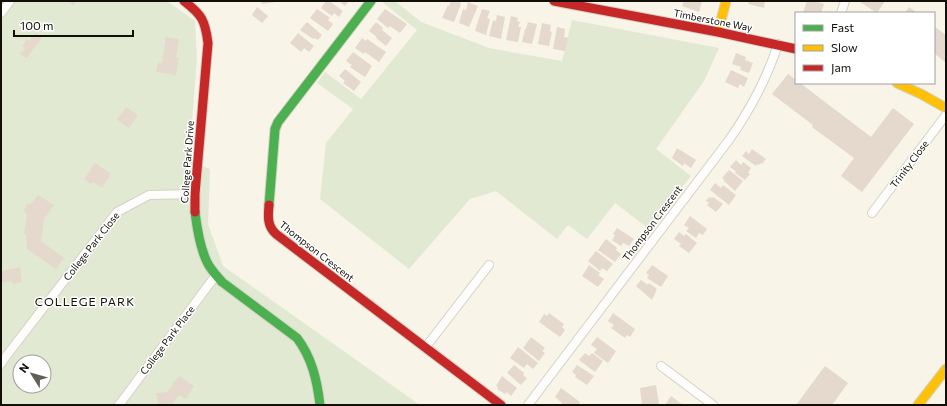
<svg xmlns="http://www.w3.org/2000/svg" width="947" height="406" font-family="Commissioner,sans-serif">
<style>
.green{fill:#e2e9d2;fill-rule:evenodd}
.building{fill:#e4d9cc}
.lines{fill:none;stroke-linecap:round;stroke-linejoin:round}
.street-casing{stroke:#d4d2c7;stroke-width:10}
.fast-casing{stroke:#d4d2c7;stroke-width:11}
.slow-casing{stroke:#d4d2c7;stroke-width:11}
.jam-casing{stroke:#d4d2c7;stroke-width:11}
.street{stroke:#fefdfb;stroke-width:8}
.fast{stroke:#4caf50;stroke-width:9}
.slow{stroke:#ffc107;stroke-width:9}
.jam{stroke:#c62828;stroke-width:9}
.labels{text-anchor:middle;stroke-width:3;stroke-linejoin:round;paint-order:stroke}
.street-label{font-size:10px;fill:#110f07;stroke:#fff}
.quarter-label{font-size:12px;letter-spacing:1px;fill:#110f07;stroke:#fff}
</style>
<rect width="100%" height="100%" fill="#f8f4e7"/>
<g class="green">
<path d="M1 1H167L195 21 197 58 189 160 210 169 208 224 223 266 420 405H1ZM20 362H44V386H20Z"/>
<polygon points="381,1 395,1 421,22 489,48 562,61 572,20 719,48 704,81 656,149 691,176 649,229 615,203 587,239 568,225 557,239 496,191 470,199 409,269 320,199 326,143 353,109 317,83 325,72 361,99 417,30"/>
</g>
<g class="building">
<polygon points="68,1 77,1 73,6"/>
<polygon points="261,1 276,1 276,2 262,4"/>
<polygon points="326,1 329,1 343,11 339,17 334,13 332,16 321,8"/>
<polygon points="339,1 349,1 345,6"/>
<polygon points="451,1 461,1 460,4 461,4 454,22 442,18 448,5 449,6"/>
<polygon points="684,1 702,1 699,12 682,6"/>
<polygon points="749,1 765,1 764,8 748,4"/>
<polygon points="807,1 814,1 824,4 821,13 803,13"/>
<polygon points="860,1 885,1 877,13 860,2"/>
<polygon points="468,2 478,6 469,27 459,23 463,9 466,10"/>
<polygon points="257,7 268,16 262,23 252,15"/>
<polygon points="909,7 917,13 905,13"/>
<polygon points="317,9 330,18 328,20 333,24 328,31 310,18"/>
<polygon points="385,9 407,24 400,33 390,26 388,28 377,19"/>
<polygon points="482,9 490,11 487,18 490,19 486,35 475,31"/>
<polygon points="497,15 505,17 501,39 489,36 493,20 496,21"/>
<polygon points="511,16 518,18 517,21 520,22 518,27 521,27 518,42 506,40"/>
<polygon points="307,22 322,35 318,40 314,38 313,39 300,30"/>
<polygon points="376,22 383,28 382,30 392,38 386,46 376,38 377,37 369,31"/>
<polygon points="528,22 537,24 532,44 522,42 525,29 526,29"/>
<polygon points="542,23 551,25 550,31 552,32 549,46 538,44"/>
<polygon points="934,26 946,35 946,63 934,53"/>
<polygon points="557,27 565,29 564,37 568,38 565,51 553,49"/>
<polygon points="35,33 42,38 27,58 20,54 25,48 22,46 27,39 29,41"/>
<polygon points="298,33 314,46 309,52 304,48 301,52 290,43"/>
<polygon points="166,37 179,39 176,57 179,58 176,75 156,72 158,62 162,63"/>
<polygon points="362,38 366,41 367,39 386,52 379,62 365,52 364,54 355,48"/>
<polygon points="353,52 372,66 365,77 350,67 352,65 346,61"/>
<polygon points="736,53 746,57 745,60 753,63 749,73 740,70 741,67 732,64"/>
<polygon points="345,69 361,82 354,91 343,83 345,81 339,76"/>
<polygon points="731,70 748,78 744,87 740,84 738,88 725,82"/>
<polygon points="788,74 796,80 796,83 800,83 871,137 893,108 914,124 862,192 841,176 854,158 812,127 813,125 772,94"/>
<polygon points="126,107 138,115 129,128 117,120"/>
<polygon points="677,148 696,160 691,168 684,163 683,166 672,158"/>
<polygon points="752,149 766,159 762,164 761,163 759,165 757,164 756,166 742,156 746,151 749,154"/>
<polygon points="736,160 741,165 743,162 751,168 748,173 750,174 745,180 735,173 736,171 730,167"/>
<polygon points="95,163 111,174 102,188 93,182 91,184 84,179"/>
<polygon points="729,170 743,181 735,191 723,180 724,179 722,178"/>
<polygon points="715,183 721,188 723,185 736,195 729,205 710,190"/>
<polygon points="38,195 54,205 44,219 41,241 64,258 56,269 27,249 26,234 24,234 27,215 24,211 26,205 32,203"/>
<polygon points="709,197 712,198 713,197 723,204 716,212 707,205 709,203 706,201"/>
<polygon points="690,216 707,229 703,235 699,233 696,238 686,231 689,228 684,225"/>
<polygon points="617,228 634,239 629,246 623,243 621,246 612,240 615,235 613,234"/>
<polygon points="679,232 684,236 686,234 697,243 689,253 679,246 681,244 674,239"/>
<polygon points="606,239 617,248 616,250 621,254 615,262 598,250"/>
<polygon points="596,251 613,264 607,271 602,268 600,271 588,261"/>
<polygon points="589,265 600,273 598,275 604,279 598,287 582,276"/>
<polygon points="652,265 668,276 661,287 647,278 649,275 646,273"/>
<polygon points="20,267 22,282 13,284 12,281 1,283 1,271"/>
<polygon points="641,280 648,285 649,283 657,289 652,300 636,286"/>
<polygon points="549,313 564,324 562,327 565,330 560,337 539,322 544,314 547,316"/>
<polygon points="613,313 635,329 630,337 627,335 625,338 611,328 614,325 608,321"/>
<polygon points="531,337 545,348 542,351 545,353 539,361 523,348"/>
<polygon points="597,337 616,351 608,363 594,353 597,349 591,345"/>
<polygon points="518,347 538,363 533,369 527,364 524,368 510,358"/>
<polygon points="585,353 589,356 592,353 603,361 595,372 579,360"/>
<polygon points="514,365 524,373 523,375 527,378 521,385 507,373"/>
<polygon points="577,365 594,376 587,385 575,377 576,375 572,372"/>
<polygon points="825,366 848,383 832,405 796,405"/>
<polygon points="179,376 194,386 186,399 179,395 172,404 158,404 156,393 167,392"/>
<polygon points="502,376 517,388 511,396 507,392 505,394 497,389 498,387 496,386"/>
<polygon points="656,385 659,404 642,405 640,388"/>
<polygon points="561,388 580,402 578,405 561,405 562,403 555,397"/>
<polygon points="671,396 683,405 665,405"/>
</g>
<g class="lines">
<g class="street-casing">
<g id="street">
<polyline points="1,13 10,1"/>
<polyline points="841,13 845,1"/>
<polyline points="872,213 946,115"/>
<polyline points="425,348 489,265"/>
<polyline points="1,364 4,359 117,212 149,195 195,194"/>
<polyline points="661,366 713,405"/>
<polyline points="119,405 216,275"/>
<path d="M528 405 729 140C750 110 767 79 778 44"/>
</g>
</g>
<g class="fast-casing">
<g id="fast">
<polyline points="269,205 275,129 278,122 371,1"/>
<path d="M195 212C197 229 200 249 208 264 212 271 217 276 222 282L297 338C312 358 317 380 320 405"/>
</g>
</g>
<g class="slow-casing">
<g id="slow">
<polyline points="718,32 726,1"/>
<polyline points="897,83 921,94 946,108"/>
<polyline points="918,405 946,369"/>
</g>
</g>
<g class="jam-casing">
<g id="jam">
<path d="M184 1C202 15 205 20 208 43L195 194V212"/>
<polyline points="554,1 718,32 796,49"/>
<path d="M269 205C268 216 267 226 276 234L501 405"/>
</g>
</g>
<use href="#street" class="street"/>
<use href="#fast" class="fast"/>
<use href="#slow" class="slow"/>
<use href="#jam" class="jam"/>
</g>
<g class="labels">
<g class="street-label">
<text transform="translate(713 20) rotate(11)" y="4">Timberstone Way</text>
<text transform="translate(187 162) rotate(-86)" y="4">College Park Drive</text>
<text transform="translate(909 164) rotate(-53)" y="4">Trinity Close</text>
<text transform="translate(652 223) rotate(-53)" y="4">Thompson Crescent</text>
<text transform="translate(91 246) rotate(-52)" y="4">College Park Close</text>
<text transform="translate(317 251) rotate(38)" y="4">Thompson Crescent</text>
<text transform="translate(167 340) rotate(-53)" y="4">College Park Place</text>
</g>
<g class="quarter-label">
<text x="85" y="306">COLLEGE PARK</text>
</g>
</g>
<rect width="947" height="406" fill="none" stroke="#110f07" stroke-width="4"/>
<rect x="795" y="12" width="140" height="72" fill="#ffffff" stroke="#a09f9c"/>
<rect x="803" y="25" width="20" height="6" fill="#4caf50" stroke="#a09f9c"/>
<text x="831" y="32" font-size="12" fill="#110f07">Fast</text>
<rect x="803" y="45" width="20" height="6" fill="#ffc107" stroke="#a09f9c"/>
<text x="831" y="52" font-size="12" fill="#110f07">Slow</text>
<rect x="803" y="65" width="20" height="6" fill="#c62828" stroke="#a09f9c"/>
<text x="831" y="72" font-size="12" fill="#110f07">Jam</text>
<g transform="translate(32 374) rotate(307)"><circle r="19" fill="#ffffff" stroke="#a09f9c"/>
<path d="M0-3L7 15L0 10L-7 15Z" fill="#625f55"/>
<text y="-6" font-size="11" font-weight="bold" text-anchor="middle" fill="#110f07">N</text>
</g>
<path d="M14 30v6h119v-6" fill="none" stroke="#110f07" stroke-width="2"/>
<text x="20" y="30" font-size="12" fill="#110f07" stroke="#ffffff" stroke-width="3" paint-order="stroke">100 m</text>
</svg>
